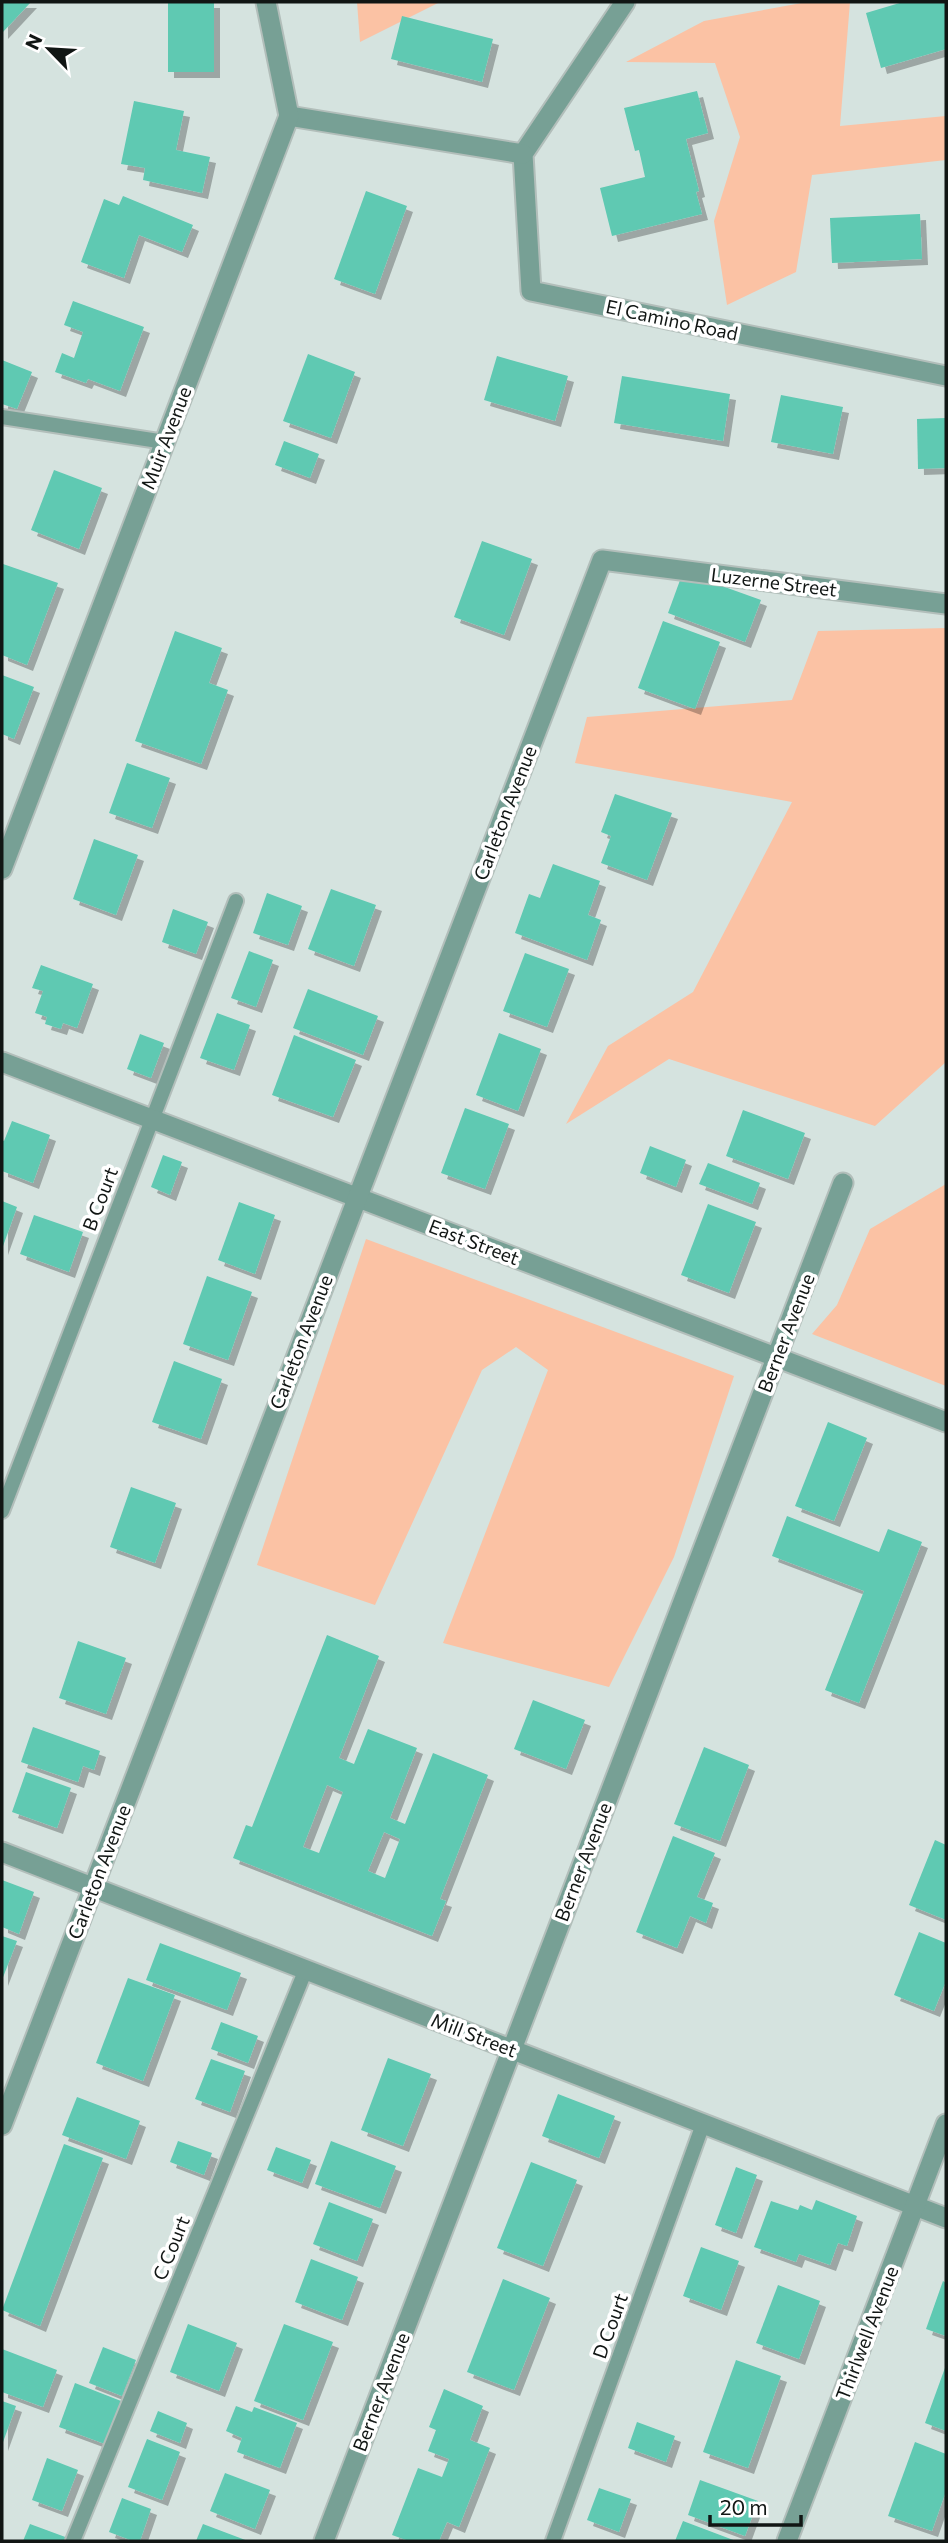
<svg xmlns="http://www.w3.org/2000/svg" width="948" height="2543" font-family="Commissioner,sans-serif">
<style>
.green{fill:#fbc2a4}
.building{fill:#5ec9b2;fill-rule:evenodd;filter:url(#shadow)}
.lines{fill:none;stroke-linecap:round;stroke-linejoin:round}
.service-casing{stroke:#b2beba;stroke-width:18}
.minor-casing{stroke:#b2beba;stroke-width:23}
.service{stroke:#77a095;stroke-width:14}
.minor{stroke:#77a095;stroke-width:19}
.labels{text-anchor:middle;stroke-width:7;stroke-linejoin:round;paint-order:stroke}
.street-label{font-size:19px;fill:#111614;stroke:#fff}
</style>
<defs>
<filter id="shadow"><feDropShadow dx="6" dy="6" stdDeviation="0" flood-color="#0004"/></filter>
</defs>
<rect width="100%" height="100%" fill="#d5e3df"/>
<g class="green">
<polygon points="357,2 440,2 360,42"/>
<polygon points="807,2 850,2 840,126 946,116 946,160 812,175 796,272 727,305 714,221 740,137 715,63 626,62 704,21"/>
<polygon points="946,628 946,1062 875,1126 669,1059 566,1124 608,1046 693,992 792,802 575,763 587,717 792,700 818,631"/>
<polygon points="946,1184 946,1386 812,1334 837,1305 870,1229"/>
<polygon points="366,1239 734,1376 674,1557 609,1687 443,1643 548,1370 516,1347 482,1370 375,1605 257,1565"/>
</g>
<g class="building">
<polygon points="2,2 31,2 2,33"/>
<rect x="168" y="2" width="46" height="70"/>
<polygon points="903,2 946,2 946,49 881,68 866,13"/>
<polygon points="402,16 493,39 482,82 391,59"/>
<polygon points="697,91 708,133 686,139 699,191 696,192 702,214 612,236 600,188 645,177 639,150 635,151 624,108"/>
<polygon points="134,101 184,111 176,150 210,157 202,193 143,180 145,168 121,164"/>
<polygon points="366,191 407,206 375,294 334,279"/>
<polygon points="123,196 193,225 182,252 139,235 124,278 81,262 104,199 119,205"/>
<polygon points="920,214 922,259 832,263 830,218"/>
<polygon points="73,301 144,327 120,391 88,379 86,383 55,372 62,353 74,358 83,332 64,325"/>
<polygon points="308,354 355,372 331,438 283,421"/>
<polygon points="497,356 568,376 555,421 484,400"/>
<polygon points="2,360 32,372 17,409 2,404"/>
<polygon points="622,376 730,394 723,441 614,423"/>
<polygon points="781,395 843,407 833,454 771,442"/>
<polygon points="946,418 946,468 918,469 917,419"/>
<polygon points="284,441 319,454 310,478 275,465"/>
<polygon points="54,470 102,488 79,549 31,530"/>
<polygon points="482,541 532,559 504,635 454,617"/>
<polygon points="3,564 58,583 27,665 2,655"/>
<polygon points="683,572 761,600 745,642 668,613"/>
<polygon points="663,621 720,642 695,709 638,688"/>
<polygon points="175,631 222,648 209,683 228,690 201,764 135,741"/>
<polygon points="2,675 34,687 14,739 2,734"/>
<polygon points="127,763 170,778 152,828 109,813"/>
<polygon points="615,794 672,813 647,880 601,863 611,836 601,832"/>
<polygon points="94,839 138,855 116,915 73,899"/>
<polygon points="553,864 600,881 588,915 601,920 587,960 515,933 529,894 540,898"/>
<polygon points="331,889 376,905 354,966 308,949"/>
<polygon points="267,893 302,906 288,945 253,933"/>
<polygon points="173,909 208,922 196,954 162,942"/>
<polygon points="249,951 273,960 256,1007 231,998"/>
<polygon points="525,953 569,969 547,1027 503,1011"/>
<polygon points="41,965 93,984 77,1028 63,1023 61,1029 45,1024 47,1017 35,1013 43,991 32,988"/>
<polygon points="308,989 378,1016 363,1055 293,1028"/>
<polygon points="217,1013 250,1025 234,1070 200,1058"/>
<polygon points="499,1033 541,1049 518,1111 476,1095"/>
<polygon points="140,1034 164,1043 151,1078 127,1069"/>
<polygon points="294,1035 356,1060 333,1117 272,1095"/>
<polygon points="465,1108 509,1124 485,1189 441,1173"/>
<polygon points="743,1110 805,1133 788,1179 726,1156"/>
<polygon points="12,1121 50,1135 33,1183 2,1171 2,1140 4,1141"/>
<polygon points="650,1146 686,1160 676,1187 640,1173"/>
<polygon points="163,1155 182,1162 170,1195 151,1187"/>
<polygon points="708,1163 760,1183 752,1204 699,1184"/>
<polygon points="2,1201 17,1207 2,1249"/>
<polygon points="239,1202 275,1215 255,1274 218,1260"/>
<polygon points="708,1204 756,1222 729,1293 681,1275"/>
<polygon points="34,1215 83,1232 69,1272 20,1254"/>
<polygon points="207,1276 252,1292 228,1360 183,1344"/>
<polygon points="174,1361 222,1379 201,1439 152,1422"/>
<polygon points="828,1422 867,1438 834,1521 795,1506"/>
<polygon points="131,1487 176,1503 155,1563 110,1547"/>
<polygon points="787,1516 879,1552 888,1529 922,1542 859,1703 825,1690 864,1591 772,1556"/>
<path d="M327 1635 379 1656 339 1758 354 1764 368 1729 417 1748 390 1818 405 1824 433 1753 488 1775 440 1899 446 1901 432 1936 233 1858 246 1825 252 1827ZM327 1785 343 1792 319 1853 303 1847ZM384 1832 400 1839 385 1878 368 1871Z"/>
<polygon points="78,1641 126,1658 106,1714 59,1698"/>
<polygon points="533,1700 585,1720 566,1769 514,1749"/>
<polygon points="33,1727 100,1751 94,1770 83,1766 78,1782 21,1762"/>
<polygon points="704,1747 749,1765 720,1841 674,1824"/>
<polygon points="26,1772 71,1788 57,1828 12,1812"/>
<polygon points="673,1836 715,1853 697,1897 713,1903 706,1923 690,1916 677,1948 636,1932"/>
<polygon points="935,1840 946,1845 946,1920 909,1905"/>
<polygon points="2,1880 34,1892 19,1934 2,1927"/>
<polygon points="919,1932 946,1943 946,1981 934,2011 894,1995"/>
<polygon points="2,1936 17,1941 2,1980"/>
<polygon points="160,1943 241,1973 227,2010 146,1980"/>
<polygon points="128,1978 175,1995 143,2081 96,2063"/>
<polygon points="221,2022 258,2036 248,2063 211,2049"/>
<polygon points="388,2058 431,2074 403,2146 361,2130"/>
<polygon points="211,2059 245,2071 230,2112 195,2099"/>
<polygon points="558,2094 615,2116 599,2158 542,2136"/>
<polygon points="77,2097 140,2121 126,2159 62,2135"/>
<polygon points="178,2141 212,2153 204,2175 170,2162"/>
<polygon points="331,2141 396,2166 380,2208 315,2184"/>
<polygon points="64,2144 103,2158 40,2326 2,2310"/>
<polygon points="276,2147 311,2160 302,2183 267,2170"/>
<polygon points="531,2162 577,2180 543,2266 497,2248"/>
<polygon points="736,2167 757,2175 736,2233 715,2225"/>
<polygon points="816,2200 857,2216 847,2246 838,2243 830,2265 799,2254 796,2262 754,2247 771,2201 798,2210 800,2205 812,2210"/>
<polygon points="329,2202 373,2219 357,2261 313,2244"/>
<polygon points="701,2247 739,2261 721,2310 683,2296"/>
<polygon points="311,2259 358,2277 342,2320 295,2302"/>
<polygon points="503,2279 550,2298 514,2390 467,2372"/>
<polygon points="943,2281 946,2283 946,2336 926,2329"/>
<polygon points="778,2285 820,2301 799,2359 756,2343"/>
<polygon points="188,2324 237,2343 219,2391 170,2372"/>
<polygon points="284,2324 333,2342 303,2420 254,2401"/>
<polygon points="103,2347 136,2360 122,2396 89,2383"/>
<polygon points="2,2349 57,2370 43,2407 2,2392"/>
<polygon points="736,2360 781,2376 748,2468 703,2452"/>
<polygon points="946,2365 946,2431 925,2423"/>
<polygon points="75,2383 121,2401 105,2444 59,2427"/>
<polygon points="444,2389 483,2406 470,2440 490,2448 459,2527 447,2522 439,2541 409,2541 392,2535 418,2468 442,2477 449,2459 428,2451 436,2430 429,2427"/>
<polygon points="2,2401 16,2406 2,2445"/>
<polygon points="236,2406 252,2412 254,2407 297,2423 280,2468 237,2452 242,2438 226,2431"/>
<polygon points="158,2411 187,2423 180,2443 150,2431"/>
<polygon points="637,2422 675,2436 666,2462 628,2448"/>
<polygon points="147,2439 180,2452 162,2500 128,2487"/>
<polygon points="915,2442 946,2454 946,2491 932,2531 888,2516"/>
<polygon points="47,2458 78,2470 62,2511 32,2500"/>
<polygon points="225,2473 270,2490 255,2529 210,2511"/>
<polygon points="700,2480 758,2501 745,2536 688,2515"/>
<polygon points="599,2488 631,2499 619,2532 587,2520"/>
<polygon points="122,2498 151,2509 140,2541 133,2541 109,2532"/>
<polygon points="683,2521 736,2541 675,2541"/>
<polygon points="30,2524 68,2538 67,2541 23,2541"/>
<polygon points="203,2524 248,2541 196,2541"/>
</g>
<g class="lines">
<g class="service-casing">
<g id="service">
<polyline points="2,417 165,442"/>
<polyline points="2,1511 236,901"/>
<polyline points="73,2541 306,1969"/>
<polyline points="553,2541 703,2124"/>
</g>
</g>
<g class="minor-casing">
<g id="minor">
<polyline points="625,2 523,154 531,291 946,376"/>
<polyline points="289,116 523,154"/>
<polyline points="2,869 289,116 266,2"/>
<polyline points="2,1062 946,1422"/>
<polyline points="2,1852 946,2218"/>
<polyline points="2,2125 602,560 946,604"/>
<polyline points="324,2541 843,1183"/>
<polyline points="787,2541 946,2124"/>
</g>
</g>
<use href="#service" class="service"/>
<use href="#minor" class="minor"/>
</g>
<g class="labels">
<g class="street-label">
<text transform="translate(672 320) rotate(12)" y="7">El Camino Road</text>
<text transform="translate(166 438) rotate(-69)" y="7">Muir Avenue</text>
<text transform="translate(774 582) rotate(7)" y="7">Luzerne Street</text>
<text transform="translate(505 813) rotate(-69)" y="7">Carleton Avenue</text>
<text transform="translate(100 1199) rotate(-69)" y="7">B Court</text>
<text transform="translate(474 1242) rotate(21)" y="7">East Street</text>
<text transform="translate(786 1333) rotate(-69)" y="7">Berner Avenue</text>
<text transform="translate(301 1342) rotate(-69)" y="7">Carleton Avenue</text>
<text transform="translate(583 1862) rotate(-69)" y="7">Berner Avenue</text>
<text transform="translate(99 1872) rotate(-69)" y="7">Carleton Avenue</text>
<text transform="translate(474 2035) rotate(21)" y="7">Mill Street</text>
<text transform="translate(171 2248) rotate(-68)" y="7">C Court</text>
<text transform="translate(610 2326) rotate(-70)" y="7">D Court</text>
<text transform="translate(867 2333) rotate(-69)" y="7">Thirlwell Avenue</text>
<text transform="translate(381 2392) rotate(-69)" y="7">Berner Avenue</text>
</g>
</g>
<rect width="948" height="2543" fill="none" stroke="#111614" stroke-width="7"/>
<g transform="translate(49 49) rotate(295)" stroke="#ffffff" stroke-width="5" paint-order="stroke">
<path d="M0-5L12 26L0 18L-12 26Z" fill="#111614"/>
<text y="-10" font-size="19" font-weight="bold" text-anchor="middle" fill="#111614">N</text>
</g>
<path d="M710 2515v10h91v-10" fill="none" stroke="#111614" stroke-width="3.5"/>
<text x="720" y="2515" font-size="21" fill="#111614" stroke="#ffffff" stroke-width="5" paint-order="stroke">20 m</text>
</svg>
